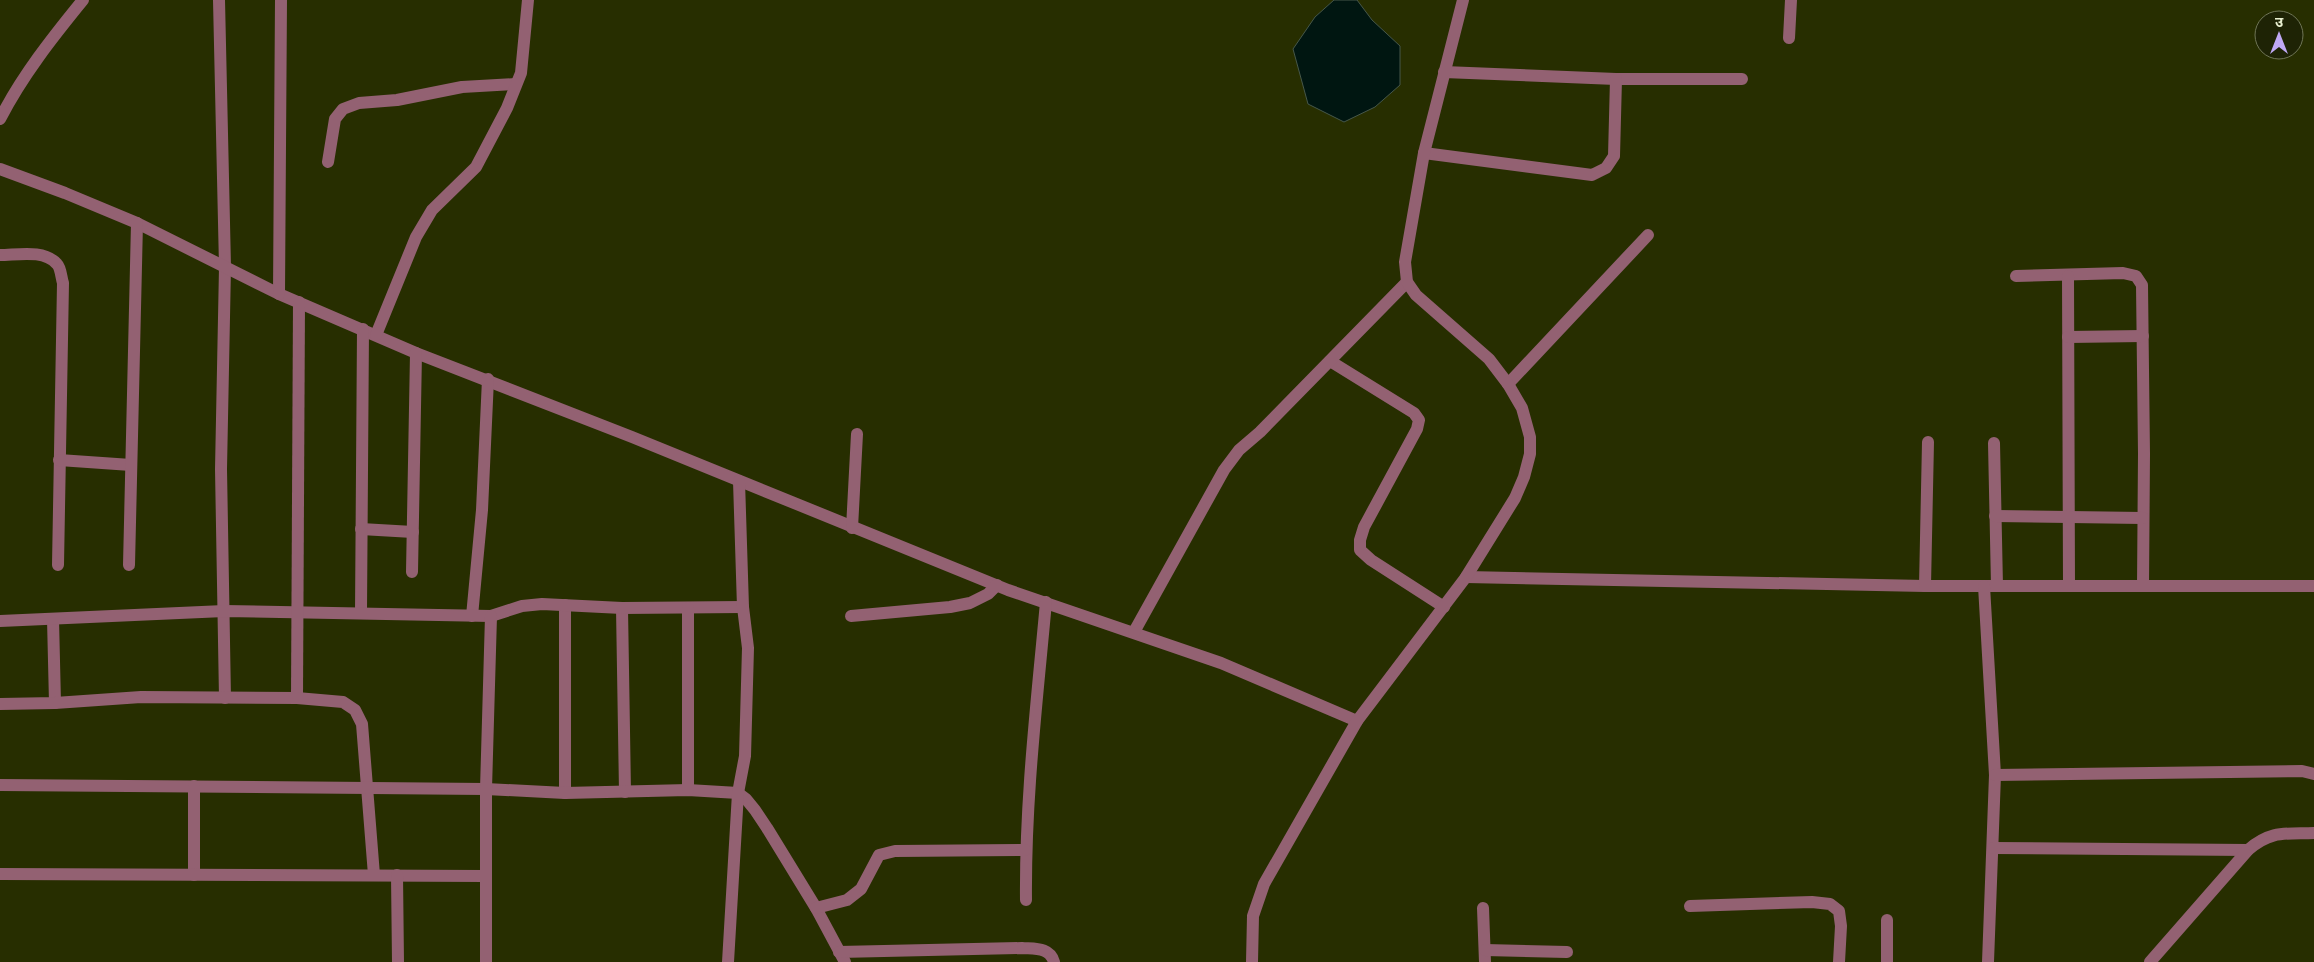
<svg xmlns="http://www.w3.org/2000/svg" width="2314" height="962" font-family="Helvetica,'Noto Sans Devanagari',sans-serif">
<style>
.water{fill:#001611;stroke:#46574a}
.lines{fill:none;stroke-linecap:round;stroke-linejoin:round}
.minor{stroke:#936172;stroke-width:12}
</style>
<rect width="100%" height="100%" fill="#272e00"/>
<polygon class="water" points="1334,0 1357,0 1372,20 1400,46 1400,85 1375,107 1344,122 1308,104 1293,49 1315,17"/>
<g class="lines">
<g class="minor">
<polyline points="219,0 225,267 221,469 225,698"/>
<polyline points="1789,38 1791,0"/>
<polyline points="1444,72 1616,79 1742,79"/>
<path d="M0 119C22 76 52 38 83 0"/>
<polyline points="1424,153 1592,175 1606,168 1614,156 1616,79"/>
<polyline points="328,162 335,119 343,109 359,103 397,100 462,87 516,84"/>
<polyline points="0,169 65,193 137,223 279,294 416,353 632,437 1008,590 1221,663 1357,721"/>
<path d="M0 255C17 255 44 249 57 264 61 268 61 277 63 283L58 565"/>
<polyline points="2016,276 2123,273 2136,276 2142,285 2144,454 2143,586"/>
<polyline points="2068,276 2069,586"/>
<polyline points="279,294 281,0"/>
<polyline points="376,335 416,237 432,210 476,167 507,108 521,73 528,0"/>
<polyline points="2068,337 2143,336"/>
<polyline points="1330,361 1414,413 1419,420 1417,429 1364,527 1360,540 1360,550 1371,560 1444,607"/>
<polyline points="1508,384 1648,235"/>
<polyline points="1994,443 1997,586"/>
<polyline points="59,460 131,465"/>
<polyline points="1995,516 2143,518"/>
<polyline points="852,528 857,434"/>
<polyline points="361,529 413,532"/>
<polyline points="129,565 137,223"/>
<polyline points="412,572 416,353"/>
<polyline points="1466,577 1925,586 2314,586"/>
<polyline points="1925,586 1928,442"/>
<polyline points="1984,586 1995,775 1988,962"/>
<polyline points="565,605 565,793"/>
<polyline points="622,608 625,792"/>
<polyline points="361,612 363,329"/>
<polyline points="472,616 482,510 488,379"/>
<polyline points="851,616 950,607 970,603 988,594 997,585"/>
<polyline points="53,619 55,703"/>
<polyline points="0,621 224,611 491,616 522,606 542,604 622,608 743,607"/>
<polyline points="1134,632 1224,470 1239,450 1260,432 1407,282"/>
<polyline points="297,698 299,302"/>
<polyline points="0,704 55,703 141,697 297,698 343,702 355,710 362,724 374,875"/>
<polyline points="1995,775 2302,771 2314,774"/>
<polyline points="0,785 486,789 565,793 688,790 738,793 746,799 755,810 767,828 816,908 845,962"/>
<polyline points="194,786 194,875"/>
<polyline points="688,790 688,608"/>
<polyline points="1993,848 2248,850"/>
<polyline points="0,874 485,876"/>
<polyline points="397,875 398,962"/>
<path d="M1026 900C1025 800 1037 701 1046 602"/>
<polyline points="1690,906 1812,902 1830,904 1839,911 1841,926 1839,962"/>
<polyline points="816,908 847,900 861,889 879,855 895,851 1025,850"/>
<polyline points="1483,908 1485,962"/>
<polyline points="1485,950 1567,952"/>
<path d="M839 952 1022 948C1035 949 1050 947 1054 962"/>
<polyline points="486,962 486,789 491,616"/>
<polyline points="728,962 738,793 745,756 748,648 743,607 739,481"/>
<polyline points="1252,962 1253,916 1264,884 1357,721 1466,577 1515,498 1524,477 1530,454 1530,437 1522,408 1508,384 1489,359 1416,295 1407,282 1405,262 1424,153 1463,0"/>
<polyline points="1887,962 1887,920"/>
<path d="M2150 962 2248 850C2271 830 2286 834 2314 833"/>
</g>
</g>
<g transform="translate(2279 35)"><circle r="24" fill="#1e2305" stroke="#6f7556"/>
<path d="M0-4L9 19L0 12L-9 19Z" fill="#bfa8f4"/>
<text y="-8" font-size="14" font-weight="bold" text-anchor="middle" fill="#e8efd0">उ</text>
</g>
</svg>
